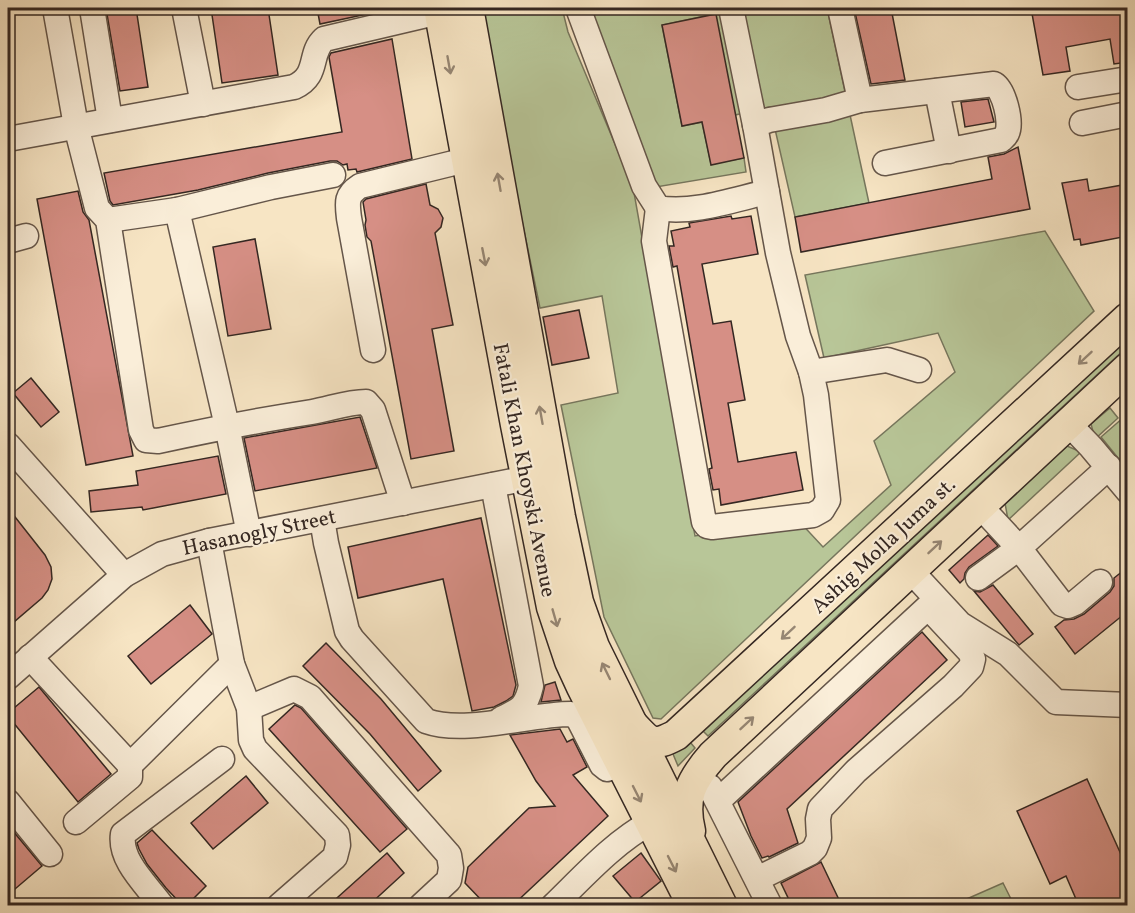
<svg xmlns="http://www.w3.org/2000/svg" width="1135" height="913" font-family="Vollkorn,serif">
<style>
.green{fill:#b8c698;stroke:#76765d;stroke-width:1.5}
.building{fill:#d68f85;stroke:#342722;stroke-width:1.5}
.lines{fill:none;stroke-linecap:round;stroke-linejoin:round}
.minor-casing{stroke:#65564a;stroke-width:27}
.major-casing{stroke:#342722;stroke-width:33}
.minor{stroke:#faeed9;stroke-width:24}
.major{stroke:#f7e5c4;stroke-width:30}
.oneway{stroke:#968673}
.labels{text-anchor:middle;stroke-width:4.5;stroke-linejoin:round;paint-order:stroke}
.street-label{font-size:21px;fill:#342722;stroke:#faeed9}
</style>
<rect width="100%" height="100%" fill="#f7e5c4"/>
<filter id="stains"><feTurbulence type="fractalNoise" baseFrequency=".00333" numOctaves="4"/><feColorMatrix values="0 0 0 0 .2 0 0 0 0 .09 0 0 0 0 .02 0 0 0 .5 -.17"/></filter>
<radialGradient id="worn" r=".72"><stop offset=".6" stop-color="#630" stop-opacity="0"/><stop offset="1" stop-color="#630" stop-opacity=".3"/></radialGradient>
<g class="green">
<polygon points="478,8 562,8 568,32 633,187 695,536 797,519 823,547 891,485 874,441 955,372 938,333 824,358 805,275 1045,231 1094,311 661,719 653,718 604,617 561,405 618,393 602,296 540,308"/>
<polygon points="585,8 827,8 869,203 795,217 770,107 735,115 715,14 662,25 682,126 702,122 711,164 744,158 746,172 656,187"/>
<polygon points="1127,332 1127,347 708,736 700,728"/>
<polygon points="1110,408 1118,418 1095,439 1091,424"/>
<polygon points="1124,417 1127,420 1127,469 1101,437"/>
<polygon points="1067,446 1081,452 1008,520 1005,503"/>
<polygon points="690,742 695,748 678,766 673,754"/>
<polygon points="1003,883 1014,905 953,905"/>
</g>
<g class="building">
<polygon points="106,8 136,8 148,87 120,91"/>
<polygon points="211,8 268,8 278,75 222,83"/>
<polygon points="317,8 371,8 372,13 320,24"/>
<polygon points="854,8 891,8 905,80 871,84"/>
<polygon points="1031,8 1128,8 1128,62 1114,64 1110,39 1066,47 1070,71 1043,75"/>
<polygon points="716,14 744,158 711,165 702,122 682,126 662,25"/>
<polygon points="392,39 412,159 357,172 356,169 348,170 347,164 343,165 337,161 330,161 268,173 198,190 113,205 110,201 104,173 342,132 329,57 331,53"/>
<polygon points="988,99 994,122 965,127 961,102"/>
<polygon points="1018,147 1030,209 801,252 795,217 992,179 988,157 1004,154"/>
<polygon points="1087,179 1089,191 1128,184 1128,236 1081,245 1080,239 1074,240 1062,183"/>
<polygon points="426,184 430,205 438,209 443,218 441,227 435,233 453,325 432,329 454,451 411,459 371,241 367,237 365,225 366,220 363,202 366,199"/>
<polygon points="78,191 83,212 89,220 133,456 86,465 37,199"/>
<polygon points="731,216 732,219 751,216 758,254 702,264 713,324 731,321 745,400 728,403 738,462 796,452 803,490 721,505 719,489 713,490 709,469 712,468 677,266 673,267 669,246 674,246 671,231 690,227 689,223"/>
<polygon points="255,239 271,329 228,336 213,247"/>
<polygon points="579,310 589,358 552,365 543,317"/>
<polygon points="31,378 59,412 41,427 13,393"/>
<polygon points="360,417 377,468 255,491 244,438"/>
<polygon points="218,456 226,494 143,510 142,507 91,512 89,491 138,485 136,471"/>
<polygon points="8,508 45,555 51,567 52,579 48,590 42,598 8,627"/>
<polygon points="481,518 516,685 513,696 506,701 494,707 472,711 443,579 358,598 348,547"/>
<polygon points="988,535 998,546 969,567 965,573 964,579 960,583 949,570"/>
<polygon points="1128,567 1128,611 1075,654 1055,627 1064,620 1074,619 1084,614 1110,592 1114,586 1114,578"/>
<polygon points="993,585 1033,634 1019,645 974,591 980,592"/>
<polygon points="190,605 212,634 151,684 128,656"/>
<polygon points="922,632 947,660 787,809 798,843 769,857 768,856 762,858 751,836 738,802"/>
<polygon points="326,643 381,699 441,771 418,791 370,734 303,666"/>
<polygon points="555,682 561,700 541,702 545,685"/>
<polygon points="39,687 111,774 78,802 8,716 8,713"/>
<polygon points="295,705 301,708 407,829 380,852 269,729"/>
<polygon points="560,729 567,742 573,739 587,767 573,775 608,816 512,906 487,906 465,883 468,867 529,808 555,806 536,781 510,735"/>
<polygon points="246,776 268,803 213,849 191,823"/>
<polygon points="1087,779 1128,870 1128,906 1079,906 1066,876 1050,884 1017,811"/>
<polygon points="8,825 42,866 15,889 8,880"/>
<polygon points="152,830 206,886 186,906 183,906 166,888 147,864 139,849 137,843"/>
<polygon points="387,853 404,873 368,906 328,906"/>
<polygon points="641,853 661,881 635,902 613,876"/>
<polygon points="821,862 842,906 792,906 781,883"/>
</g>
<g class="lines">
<g class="minor-casing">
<g id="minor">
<path d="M55 8 76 126 97 208 108 220 141 430 146 440 158 441C209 430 260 420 312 412 330 409 347 402 366 402L373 410 403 503"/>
<polyline points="92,8 110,120"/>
<polyline points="184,8 203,104"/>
<path d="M578 8 644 186 658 208C693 214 732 200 767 192"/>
<polyline points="731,8 755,125"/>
<polyline points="840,8 860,100"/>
<polyline points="1078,87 1128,79"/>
<polyline points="937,91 949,151"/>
<polyline points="1082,123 1128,114"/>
<path d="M8 139 294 87C320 75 308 54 324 39L439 12"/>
<path d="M658 208 654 241 704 522 707 526 712 527 813 515 822 510 828 500 816 395 811 372 798 336 778 253 755 125 769 120 826 110 860 100 994 84C1004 90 1012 122 1007 133 1006 136 1003 138 1001 140L885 163"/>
<polyline points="177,210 227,426 249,534"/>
<polyline points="108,220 177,210 271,187 333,175"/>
<polyline points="8,241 26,236"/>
<path d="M373 350 349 218C347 202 346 195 360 186L466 160"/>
<polyline points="811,372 887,360 919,370"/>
<polyline points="1068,423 1091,447 1128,491"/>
<polyline points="8,445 124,575"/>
<path d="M493 485 531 686C526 708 520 710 501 719"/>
<path d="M322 519 326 543 347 631 352 639 426 721C465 735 529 714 571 714L578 718 602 765 607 769 621 764"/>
<polyline points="209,541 232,664 249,708 251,740 255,749 337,835 338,845 335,857 279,906"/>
<polyline points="910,570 960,624 1008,654 1056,702 1128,705"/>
<polyline points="978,578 1019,548 980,506"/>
<polyline points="1100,582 1075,603 1068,606 1062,604 1019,548 1109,467"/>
<polyline points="30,657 130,765 130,777 76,822"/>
<polyline points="8,677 124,575 162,554 209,541 543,475"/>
<polyline points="249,708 294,689 310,697 449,855 451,868 449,880 421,906"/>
<polyline points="130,765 232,664"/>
<polyline points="710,787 770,906"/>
<polyline points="718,801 928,607 970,652 973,659 971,667 953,686 856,771 820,809 818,819 819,838 815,848 810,853 757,879"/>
<polyline points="8,802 50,854"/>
<path d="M162 906C147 885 119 861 123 834L222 759"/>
<path d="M553 906C584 876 613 843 651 822"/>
</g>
</g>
<g class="major-casing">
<g id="major">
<polyline points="439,8 516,425 552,607 570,661 582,687 693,906"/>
<polyline points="468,8 560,517 578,602 594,647 722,906"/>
<path d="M632 724C649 742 652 748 676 735L1128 318"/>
<path d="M690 831C682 798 691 780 713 755L1128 368"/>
</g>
</g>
<use href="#minor" class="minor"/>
<use href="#major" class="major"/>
</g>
<defs><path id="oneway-shaft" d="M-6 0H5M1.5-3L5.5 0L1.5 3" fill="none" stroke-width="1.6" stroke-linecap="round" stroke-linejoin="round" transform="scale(1.5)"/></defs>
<g class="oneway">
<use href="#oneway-shaft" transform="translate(449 65) rotate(80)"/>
<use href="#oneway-shaft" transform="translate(499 182) rotate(-100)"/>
<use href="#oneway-shaft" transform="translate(484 257) rotate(79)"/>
<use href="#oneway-shaft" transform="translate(1085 358) rotate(137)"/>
<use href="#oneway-shaft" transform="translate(541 415) rotate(-100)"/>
<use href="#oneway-shaft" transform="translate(935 547) rotate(-43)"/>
<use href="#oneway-shaft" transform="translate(555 618) rotate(74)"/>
<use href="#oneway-shaft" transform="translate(788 633) rotate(137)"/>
<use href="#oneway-shaft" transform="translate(606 671) rotate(-116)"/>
<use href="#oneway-shaft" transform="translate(747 723) rotate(-43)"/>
<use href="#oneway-shaft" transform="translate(637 794) rotate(63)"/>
<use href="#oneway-shaft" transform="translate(672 864) rotate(63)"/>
</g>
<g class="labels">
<g class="street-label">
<text transform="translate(525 470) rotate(79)" y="7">Fatali Khan Khoyski Avenue</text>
<text transform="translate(259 532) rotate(-12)" y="7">Hasanogly Street</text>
<text transform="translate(883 545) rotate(-43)" y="7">Ashig Molla Juma st.</text>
</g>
</g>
<rect width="1135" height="913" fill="none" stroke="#f7e5c4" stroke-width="30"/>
<rect x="9" y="9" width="1117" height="895" fill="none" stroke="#342722" stroke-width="3"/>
<rect x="15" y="15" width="1105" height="883" fill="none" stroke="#342722" stroke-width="1.5"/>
<rect width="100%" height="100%" filter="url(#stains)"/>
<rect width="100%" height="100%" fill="url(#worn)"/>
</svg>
